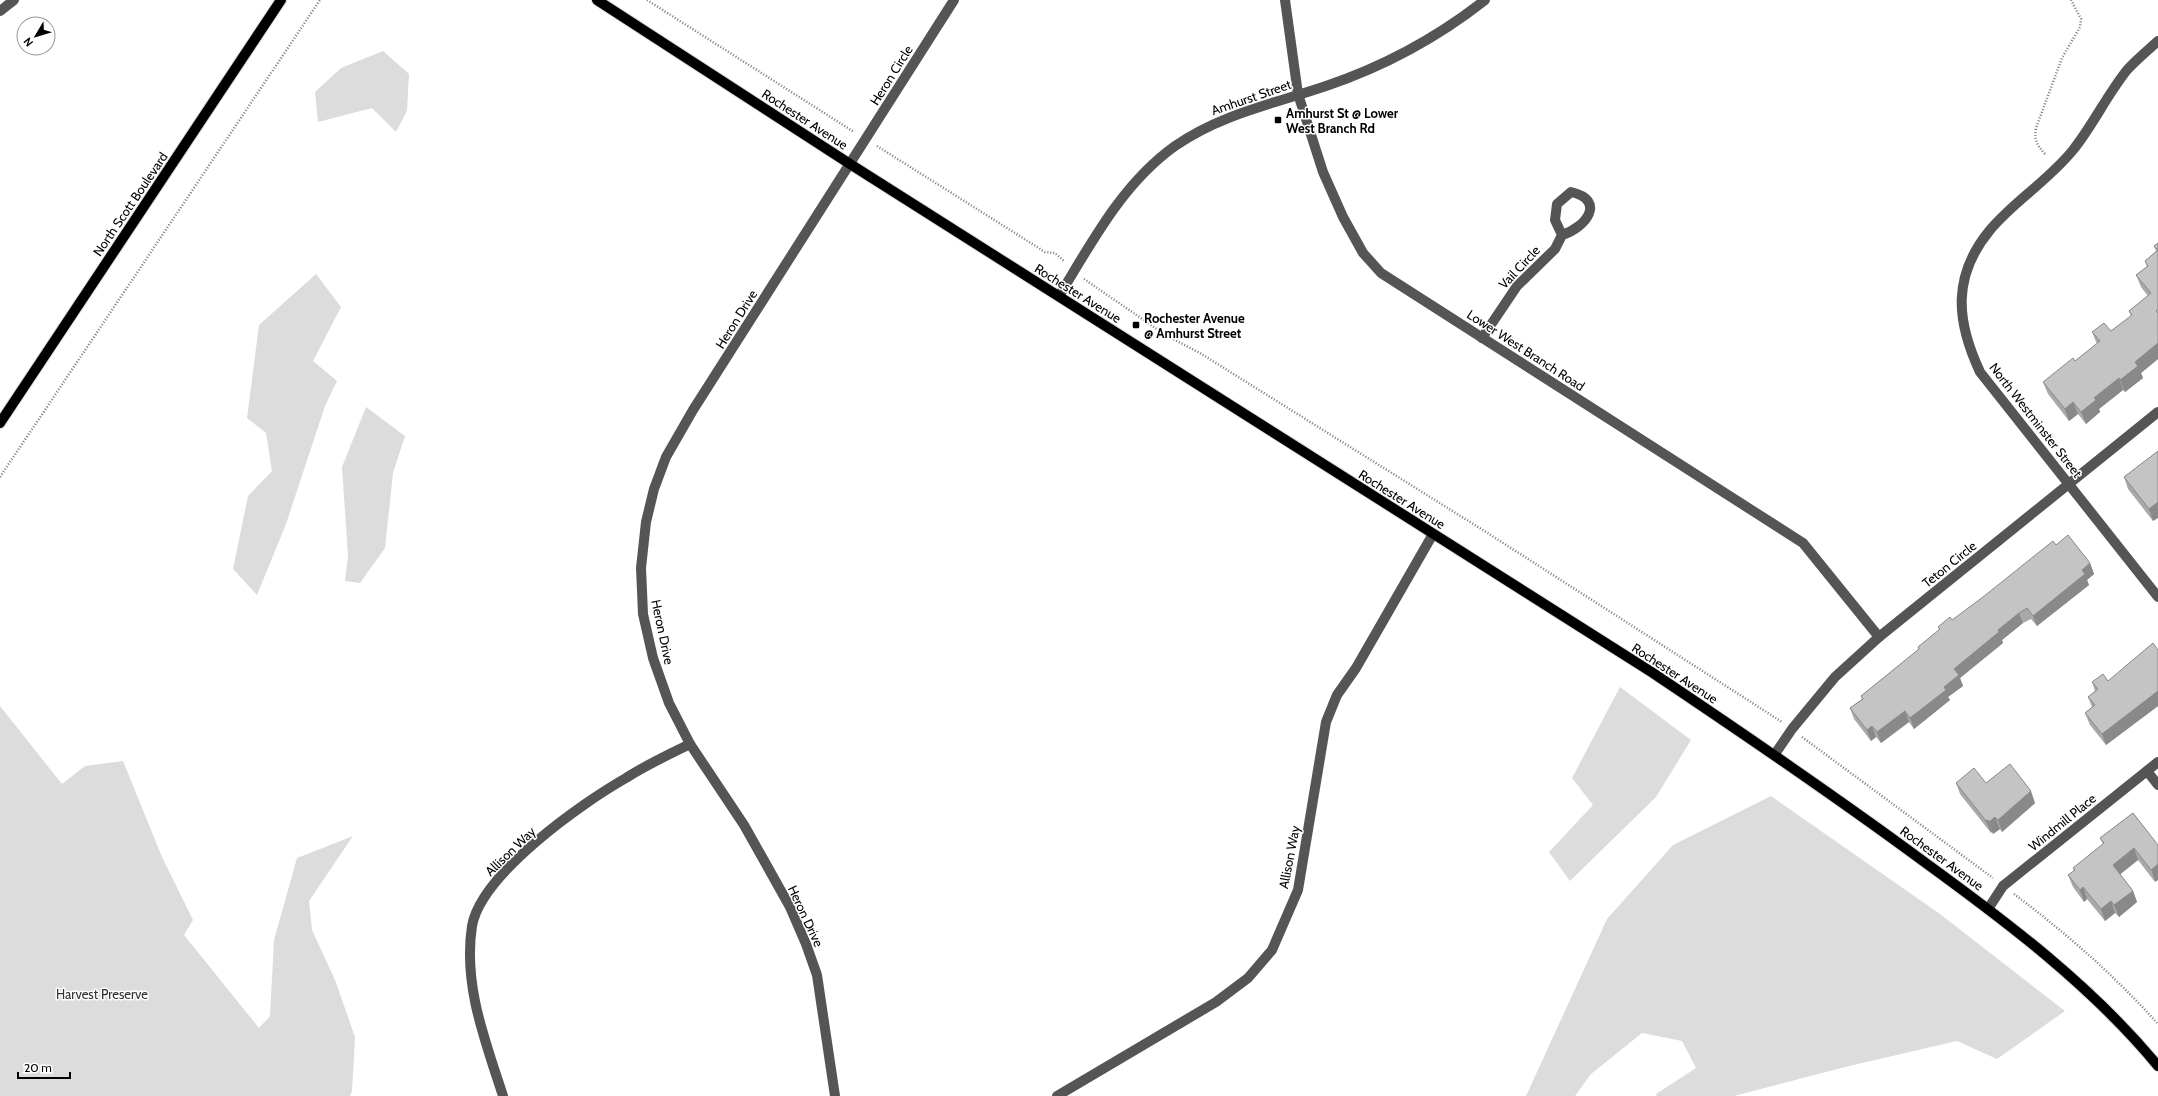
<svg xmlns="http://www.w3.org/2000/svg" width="2158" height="1096" font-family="Cabin,sans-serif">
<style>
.green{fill:#dcdcdc}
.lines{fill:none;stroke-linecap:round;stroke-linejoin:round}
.major-casing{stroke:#dbdbdb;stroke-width:12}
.path{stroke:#777;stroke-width:2.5;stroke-dasharray:1 2;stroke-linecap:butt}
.minor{stroke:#555;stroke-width:10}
.major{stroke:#000;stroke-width:10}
.wall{fill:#a9a9a9}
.shaded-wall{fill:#898989}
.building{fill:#c4c4c4;stroke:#898989}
.poi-dot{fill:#000;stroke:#fff;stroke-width:1.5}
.labels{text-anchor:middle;stroke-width:3;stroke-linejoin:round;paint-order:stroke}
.street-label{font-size:13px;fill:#000;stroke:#fff}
.poi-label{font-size:13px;font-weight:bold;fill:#000;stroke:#fff;text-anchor:start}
.park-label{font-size:13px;fill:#333;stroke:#fff}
</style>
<rect width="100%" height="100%" fill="#fff"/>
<g class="green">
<polygon points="383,51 409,74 407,111 396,132 372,108 318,122 315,92 341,68"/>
<polygon points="316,274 341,307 313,361 337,381 325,406 286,524 257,595 233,569 248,496 272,471 266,433 247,418 259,325"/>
<polygon points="366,407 405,436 393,473 385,548 360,583 345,581 348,556 342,467"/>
<polygon points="1620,687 1691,740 1656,797 1570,881 1549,852 1593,805 1572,778"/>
<polygon points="0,706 62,784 85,766 123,761 162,857 193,920 184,935 259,1028 270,1016 274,940 297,858 353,836 309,901 312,930 335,980 355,1037 352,1091 350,1096 0,1096"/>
<polygon points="1771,796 1940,914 2065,1011 1997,1059 1957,1041 1845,1067 1734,1096 1657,1096 1656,1094 1696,1068 1682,1041 1642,1033 1591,1074 1575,1096 1526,1096 1607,919 1673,845"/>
</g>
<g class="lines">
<g class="major-casing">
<g id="major">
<path d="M597 0 850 164 1653 673C1744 734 1835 796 1923 861 2007 922 2092 986 2158 1066"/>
<polyline points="0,423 281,0"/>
</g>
</g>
<g class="path">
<polyline points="647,0 854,132"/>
<polyline points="877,146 1045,252 1055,253 1064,261"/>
<path d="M2045 154C2037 145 2034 140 2036 128L2062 58 2080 27 2081 19 2071 0"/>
<polyline points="1084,279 1167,336 1200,353 1486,532 1782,722"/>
<polyline points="0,477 320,0"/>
<polyline points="1802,737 1993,878"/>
<path d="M2014 894C2066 933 2115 976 2158 1024"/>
</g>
<g class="minor">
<polyline points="1285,0 1298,94 1323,172 1343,217 1363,253 1381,273 1803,543 1879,637"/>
<polyline points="0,11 14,0"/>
<path d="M2158 41C2148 50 2136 60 2127 70 2107 95 2093 125 2073 150 2048 181 2013 202 1990 230 1952 276 1956 321 1980 372L2158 597"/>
<path d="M1059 296C1092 242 1122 184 1175 146 1221 114 1273 104 1326 86 1382 67 1438 37 1485 0"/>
<path d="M1482 338 1517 286 1555 249 1562 235C1587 227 1606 200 1571 192L1557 204 1555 220 1562 235"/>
<polyline points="1775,754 1792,729 1835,677 1879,637 2158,412"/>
<polyline points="2147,771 2158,785"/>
<polyline points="1988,909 2003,886 2158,762"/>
<path d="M503 1096C485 1040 463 985 472 926 481 874 582 803 626 778 646 765 668 755 690 744"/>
<polyline points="835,1096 817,975 806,944 790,907 744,825 690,744 669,703 653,658 643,614 641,568 646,522 654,489 666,457 693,410 954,0"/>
<polyline points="1057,1096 1216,1002 1248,978 1272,950 1298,890 1326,722 1337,695 1356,668 1433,534"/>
</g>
<use href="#major" class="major"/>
</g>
<g class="wall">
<polygon points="2158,243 2158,359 2141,373 2143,378 2125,392 2123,390 2099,409 2100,412 2086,424 2078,414 2069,421 2048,394 2043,382 2075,361 2097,344 2092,332 2111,331 2131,316 2129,311 2148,296 2141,287 2136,275 2147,267 2145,261 2156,251 2154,246"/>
<polygon points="2158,451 2153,521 2128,489 2124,477"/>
<polygon points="2090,563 2094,574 2087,580 2089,585 2037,626 2031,619 2023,623 2002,640 2003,643 1960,678 1963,686 1948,697 1950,700 1914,729 1909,722 1881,743 1876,737 1871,741 1854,719 1850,708 1862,699 1861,696 1919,649 1918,647 1939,630 1938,627 1952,620"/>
<polygon points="2158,650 2158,706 2106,745 2090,725 2085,713 2092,707 2088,697 2095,691 2092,682 2108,681"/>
<polygon points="1956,783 1986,783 2035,803 2002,832 2000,829 1993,834 1992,831 1991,833 1960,794"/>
<polygon points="2133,813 2155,882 2138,860 2120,874 2133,891 2137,902 2119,917 2115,913 2105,921 2087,899 2084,902 2073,887 2068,875 2074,871 2073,868 2103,844 2100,838"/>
</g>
<g class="shaded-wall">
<polygon points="2158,343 2158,359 2141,373 2143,378 2125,392 2120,380 2135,362"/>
<polygon points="2119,378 2123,390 2099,409 2100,412 2086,424 2081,412 2094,398"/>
<polygon points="2073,402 2078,414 2069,421 2065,409"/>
<polygon points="2158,502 2158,518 2153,521 2149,509"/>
<polygon points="2090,563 2094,574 2087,580 2089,585 2037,626 2033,616 2082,570"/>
<polygon points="2019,613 2023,623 2002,640 2003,643 1960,678 1963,686 1948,697 1950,700 1914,729 1910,718 1944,687 1954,669 1998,630"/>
<polygon points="2158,691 2158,706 2106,745 2102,734"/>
<polygon points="1905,711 1909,722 1881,743 1877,732"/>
<polygon points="1872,726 1876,737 1871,741 1867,730"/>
<polygon points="2031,791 2035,803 2002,832 1998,820"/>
<polygon points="1995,817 2000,829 1993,834 1989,822"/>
<polygon points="1988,820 1992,831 1991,833 1986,821"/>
<polygon points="2134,848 2138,860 2117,877 2113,865"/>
<polygon points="2158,864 2158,880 2155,882 2151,870"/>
<polygon points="2083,887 2087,899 2084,902 2080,890"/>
<polygon points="2133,891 2137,902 2119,917 2114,905"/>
<polygon points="2111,901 2115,913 2105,921 2101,909"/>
</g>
<g class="building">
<polygon points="2158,243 2158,309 2156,311 2158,313 2158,343 2135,362 2138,366 2120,380 2119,378 2094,398 2096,400 2081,412 2073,402 2065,409 2043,382 2073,358 2075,361 2100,341 2092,332 2104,323 2111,331 2132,315 2129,311 2151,293 2136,275 2148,266 2145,261 2158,250 2154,246"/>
<polygon points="2158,451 2158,502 2149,509 2124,477"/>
<polygon points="2068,535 2090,563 2082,570 2085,574 2033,616 2027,608 2019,613 1998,630 1999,632 1954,669 1959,675 1944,687 1946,690 1910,718 1905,711 1877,732 1872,726 1867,730 1850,708 1863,699 1861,696 1919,649 1918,647 1940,629 1938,627 1950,617 1952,620 1983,597 2053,541 2056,545"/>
<polygon points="2153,643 2158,650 2158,691 2102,734 2085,713 2095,705 2088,697 2098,689 2092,682 2103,674 2108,681"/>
<polygon points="2010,764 2031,791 1998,820 1995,817 1989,822 1988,820 1986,821 1956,783 1974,768 1986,783"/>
<polygon points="2133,813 2158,845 2158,864 2151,870 2134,848 2113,865 2133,891 2114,905 2111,901 2101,909 2083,887 2080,890 2068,875 2075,870 2073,868 2104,843 2100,838"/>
</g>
<g class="poi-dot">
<rect x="1274" y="116" width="8" height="8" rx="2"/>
<rect x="1132" y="321" width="8" height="8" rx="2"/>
</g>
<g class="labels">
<g class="street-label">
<text transform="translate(891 75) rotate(-58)" y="5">Heron Circle</text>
<text transform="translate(1251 97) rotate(-19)" y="5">Amhurst Street</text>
<text transform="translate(805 119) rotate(33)" y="5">Rochester Avenue</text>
<text transform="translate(130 204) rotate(-56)" y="5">North Scott Boulevard</text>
<text transform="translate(1519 267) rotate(-47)" y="5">Vail Circle</text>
<text transform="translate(1078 293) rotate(32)" y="5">Rochester Avenue</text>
<text transform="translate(736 319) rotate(-58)" y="5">Heron Drive</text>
<text transform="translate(1526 350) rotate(33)" y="5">Lower West Branch Road</text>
<text transform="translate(2036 420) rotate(52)" y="5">North Westminster Street</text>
<text transform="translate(1402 499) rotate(32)" y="5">Rochester Avenue</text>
<text transform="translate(1949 564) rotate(-39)" y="5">Teton Circle</text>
<text transform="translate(663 632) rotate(78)" y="5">Heron Drive</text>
<text transform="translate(1675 673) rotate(33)" y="5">Rochester Avenue</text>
<text transform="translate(2062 822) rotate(-39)" y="5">Windmill Place</text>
<text transform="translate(510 851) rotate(-44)" y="5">Allison Way</text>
<text transform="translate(1289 857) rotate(-79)" y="5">Allison Way</text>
<text transform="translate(1942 858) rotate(36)" y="5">Rochester Avenue</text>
<text transform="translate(806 916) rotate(65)" y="5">Heron Drive</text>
</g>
<g class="poi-label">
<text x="1286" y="118">Amhurst St @ Lower<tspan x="1286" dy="15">West Branch Rd</tspan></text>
<text x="1144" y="323">Rochester Avenue<tspan x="1144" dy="15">@ Amhurst Street</tspan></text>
</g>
<g class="park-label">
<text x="102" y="999">Harvest Preserve</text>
</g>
</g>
<g transform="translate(36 36) rotate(232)"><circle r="19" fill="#ffffff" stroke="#999999"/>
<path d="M0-3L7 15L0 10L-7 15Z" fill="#000000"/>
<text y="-6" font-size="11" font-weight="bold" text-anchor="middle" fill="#000000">N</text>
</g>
<path d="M18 1072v6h52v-6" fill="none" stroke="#000000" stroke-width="2"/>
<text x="24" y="1072" font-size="12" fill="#000000" stroke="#ffffff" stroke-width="3" paint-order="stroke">20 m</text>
</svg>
